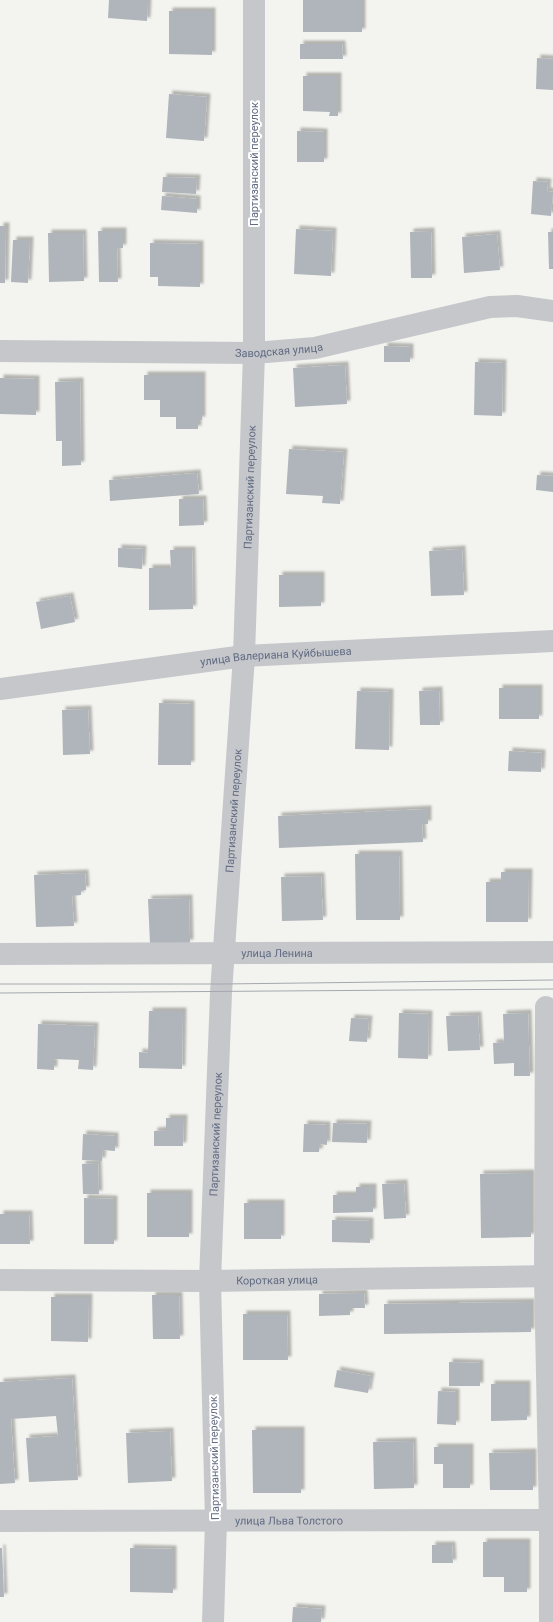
<svg xmlns="http://www.w3.org/2000/svg" width="553" height="1622" font-family="Roboto,sans-serif">
<style>
.building{fill:#b0b4bb;filter:url(#shadow)}
.lines{fill:none;stroke-linecap:round;stroke-linejoin:round}
.minor{stroke:#c5c7cb;stroke-width:22}
.tram{stroke:#a4a8af;stroke-width:1}
.labels{text-anchor:middle;stroke-width:4;stroke-linejoin:round;paint-order:stroke}
.street-label{font-size:11px;fill:#616b82;stroke:#fff}
</style>
<defs>
<filter id="shadow"><feDropShadow dx="3.5" dy="-3.5" stdDeviation="1" flood-color="#0004"/></filter>
</defs>
<rect width="100%" height="100%" fill="#f3f4ef"/>
<g class="building">
<polygon points="109,0 148,0 147,21 108,18"/>
<rect x="303" y="0" width="59" height="32"/>
<polygon points="169,11 212,11 212,55 169,54"/>
<polygon points="300,44 342,44 343,59 300,59"/>
<polygon points="537,58 553,59 553,90 536,89"/>
<polygon points="303,76 338,76 338,116 329,116 330,112 303,111"/>
<polygon points="169,94 207,97 204,141 166,138"/>
<polygon points="297,131 324,132 324,162 297,162"/>
<polygon points="163,177 197,178 196,194 162,192"/>
<polygon points="533,181 548,182 547,191 553,192 551,216 531,214"/>
<polygon points="162,196 197,199 197,213 161,210"/>
<polygon points="0,226 6,226 5,283 0,283"/>
<polygon points="296,229 333,231 331,276 294,274"/>
<polygon points="98,231 123,231 123,248 117,248 118,282 99,282"/>
<polygon points="431,231 432,278 411,278 410,232"/>
<polygon points="548,232 553,232 553,269 549,269"/>
<polygon points="48,233 83,233 84,281 49,282"/>
<polygon points="497,234 500,270 464,273 462,237"/>
<polygon points="13,240 30,240 28,283 11,282"/>
<polygon points="150,243 200,244 200,287 158,286 158,277 150,277"/>
<polygon points="384,346 410,347 410,362 384,362"/>
<polygon points="475,362 503,363 502,416 474,415"/>
<polygon points="345,365 347,404 295,407 293,368"/>
<polygon points="144,375 202,375 202,420 198,420 198,429 176,429 176,417 160,417 160,400 144,400"/>
<polygon points="0,378 36,379 36,415 0,414"/>
<polygon points="80,381 81,465 62,466 62,441 56,441 55,382"/>
<polygon points="289,449 344,452 340,504 322,503 323,496 286,494"/>
<polygon points="197,473 199,494 110,501 109,480"/>
<polygon points="537,475 553,476 553,492 536,490"/>
<polygon points="179,499 203,499 204,525 179,526"/>
<polygon points="118,548 143,549 142,569 118,567"/>
<polygon points="462,549 464,595 431,596 429,551"/>
<polygon points="170,550 192,550 193,609 149,610 149,568 171,568"/>
<polygon points="279,575 321,575 321,606 279,607"/>
<polygon points="70,596 75,622 41,629 36,602"/>
<rect x="499" y="688" width="40" height="31"/>
<polygon points="439,690 440,725 420,725 419,691"/>
<polygon points="357,691 390,692 389,750 355,749"/>
<polygon points="159,703 191,704 191,765 158,765"/>
<polygon points="88,709 90,754 63,755 62,710"/>
<polygon points="509,751 542,753 541,772 508,771"/>
<polygon points="428,809 428,824 422,824 423,842 279,848 278,816"/>
<polygon points="355,854 399,854 400,920 356,920"/>
<polygon points="501,872 529,872 528,922 486,922 486,882 501,882"/>
<polygon points="85,873 86,890 81,890 81,895 72,896 74,926 36,927 34,875"/>
<polygon points="321,876 323,920 282,921 281,877"/>
<polygon points="189,898 190,943 150,944 148,899"/>
<polygon points="149,1011 183,1011 182,1069 139,1068 139,1052 148,1053"/>
<polygon points="399,1013 429,1014 428,1059 398,1058"/>
<polygon points="528,1013 530,1076 514,1076 514,1063 494,1064 493,1043 504,1042 503,1014"/>
<polygon points="478,1015 480,1050 448,1051 446,1016"/>
<polygon points="351,1018 369,1019 367,1042 349,1041"/>
<polygon points="38,1024 95,1026 93,1070 78,1069 79,1060 54,1059 54,1070 37,1069"/>
<polygon points="166,1118 184,1118 183,1146 154,1146 154,1131 166,1130"/>
<polygon points="333,1123 368,1124 367,1143 332,1142"/>
<polygon points="304,1124 327,1125 327,1145 320,1144 319,1152 303,1152"/>
<polygon points="83,1134 115,1136 115,1151 103,1150 102,1161 82,1160"/>
<polygon points="98,1163 99,1194 83,1194 82,1164"/>
<polygon points="531,1173 531,1237 481,1238 480,1174"/>
<polygon points="404,1183 406,1218 384,1219 382,1184"/>
<polygon points="356,1187 373,1187 373,1212 333,1213 333,1195 356,1195"/>
<rect x="147" y="1193" width="42" height="44"/>
<polygon points="84,1198 114,1199 114,1244 84,1244"/>
<rect x="244" y="1203" width="37" height="36"/>
<polygon points="0,1214 29,1214 30,1244 0,1244"/>
<polygon points="332,1220 370,1221 370,1243 332,1242"/>
<polygon points="364,1293 365,1308 350,1308 350,1315 319,1316 319,1294"/>
<polygon points="152,1295 179,1295 180,1339 153,1339"/>
<polygon points="51,1297 89,1297 88,1342 51,1341"/>
<polygon points="531,1302 531,1332 384,1334 384,1304"/>
<polygon points="243,1314 287,1314 288,1360 243,1360"/>
<polygon points="449,1362 480,1363 480,1386 449,1386"/>
<polygon points="337,1370 371,1376 368,1393 334,1387"/>
<polygon points="72,1378 78,1480 29,1482 26,1438 58,1436 56,1416 11,1419 15,1483 0,1484 0,1382"/>
<polygon points="491,1384 527,1384 527,1420 491,1421"/>
<polygon points="438,1391 456,1392 456,1425 437,1424"/>
<polygon points="252,1430 301,1430 301,1493 253,1493"/>
<polygon points="170,1431 172,1481 128,1483 126,1433"/>
<polygon points="413,1441 414,1488 374,1489 373,1442"/>
<polygon points="434,1447 470,1447 470,1488 443,1488 443,1464 434,1464"/>
<polygon points="533,1452 533,1490 490,1490 489,1453"/>
<polygon points="483,1542 527,1542 527,1592 504,1592 504,1577 483,1577"/>
<polygon points="432,1545 452,1545 453,1563 432,1563"/>
<polygon points="0,1548 2,1548 4,1597 0,1597"/>
<polygon points="130,1548 173,1549 173,1593 130,1592"/>
<polygon points="293,1607 322,1609 321,1622 292,1622"/>
</g>
<g class="lines">
<g class="minor">
<path id="s1" d="M0 351 254 353 315 348 490 307 517 306 553 311"/>
<path id="s2" d="M0 689 244 656 553 641"/>
<path id="s3" d="M0 954 553 952"/>
<polyline points="546,1007 545,1277 550,1520 550,1622"/>
<path id="s4" d="M0 1280 210 1281 553 1276"/>
<path id="s5" d="M0 1521 553 1520"/>
<path id="s6" d="M213 1622 216 1521 210 1281 221 993 244 656 254 353V0"/>
</g>
<g class="tram">
<polyline points="0,984 222,984 553,980"/>
<polyline points="0,993 553,989"/>
</g>
</g>
<g class="labels">
<g class="street-label">
<text transform="translate(254 164) rotate(-90)" y="4">Партизанский переулок</text>
<text dy="4" stroke="none"><textPath href="#s1" startOffset="279">Заводская улица</textPath></text>
<text dy="4" stroke="none"><textPath href="#s6" startOffset="1136">Партизанский переулок</textPath></text>
<text dy="4" stroke="none"><textPath href="#s2" startOffset="278">улица Валериана Куйбышева</textPath></text>
<text dy="4" stroke="none"><textPath href="#s6" startOffset="812">Партизанский переулок</textPath></text>
<text dy="4" stroke="none"><textPath href="#s3" startOffset="277">улица Ленина</textPath></text>
<text dy="4" stroke="none"><textPath href="#s6" startOffset="488">Партизанский переулок</textPath></text>
<text dy="4" stroke="none"><textPath href="#s4" startOffset="277">Короткая улица</textPath></text>
<text transform="translate(214 1458) rotate(-91)" y="4">Партизанский переулок</text>
<text dy="4" stroke="none"><textPath href="#s5" startOffset="289">улица Льва Толстого</textPath></text>
</g>
</g>
</svg>
